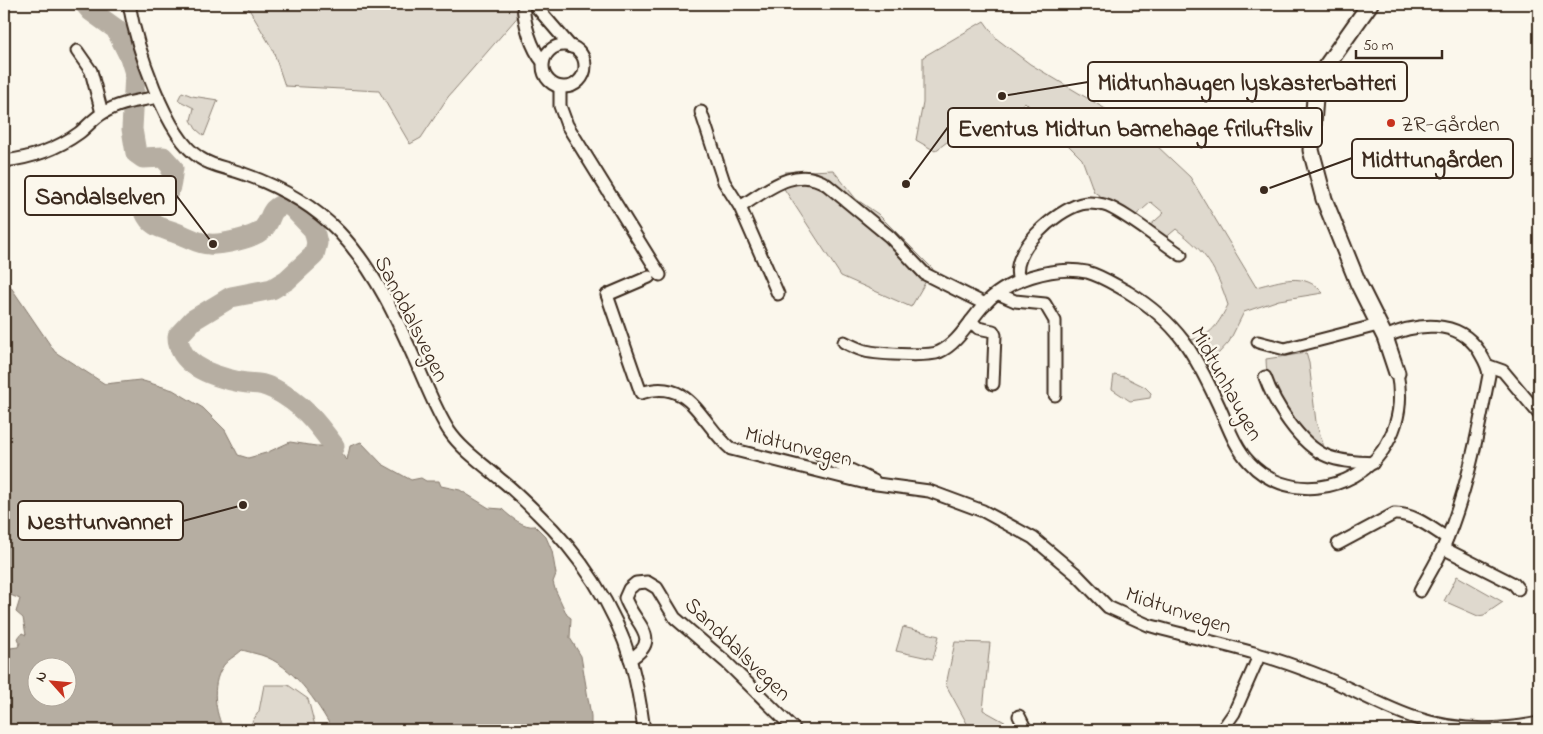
<svg xmlns="http://www.w3.org/2000/svg" width="1543" height="734" font-family="'Indie Flower',sans-serif">
<style>
.green{fill:#dfd9ce;stroke:#8d8276}
.water{fill:#b6aea2;stroke:#85796d;fill-rule:evenodd}
.lines{fill:none;stroke-linecap:round;stroke-linejoin:round}
.river{stroke:#b6aea2;stroke-width:21}
.minor-casing{stroke:#3b2a1e;stroke-width:15}
.tertiary-casing{stroke:#3b2a1e;stroke-width:19}
.minor{stroke:#fbf7ec;stroke-width:11}
.tertiary{stroke:#fbf7ec;stroke-width:15}
.poi-dot{fill:#c8321e;stroke:#fbf7ec;stroke-width:2}
.labels{text-anchor:middle;stroke-width:5;stroke-linejoin:round;paint-order:stroke}
.poi-label{font-size:22px;fill:#3b2a1e;stroke:#fbf7ec;text-anchor:start}
.street-label{font-size:22px;fill:#3b2a1e;stroke:#fbf7ec}
.leader{fill:none;stroke:#3b2a1e;stroke-width:2}
.callout-dot{fill:#3b2a1e;stroke:#fbf7ec;stroke-width:2}
.callout{fill:#fbf7ec;stroke:#3b2a1e;stroke-width:2}
.callout-label{font-size:24px;text-anchor:middle;font-weight:bold;fill:#3b2a1e}
</style>
<rect width="100%" height="100%" fill="#fbf7ec"/>
<filter id="ink" filterUnits="userSpaceOnUse"><feTurbulence type="fractalNoise" baseFrequency=".02" numOctaves="2"/><feDisplacementMap in="SourceGraphic" scale="10" xChannelSelector="R" yChannelSelector="G"/><feConvolveMatrix kernelMatrix="1 2 1 2 8 2 1 2 1" color-interpolation-filters="sRGB"/></filter>
<g filter="url(#ink)">
<g class="green">
<polygon points="246,4 520,4 521,13 448,97 421,138 410,144 379,91 285,86 273,50"/>
<path d="M984 21 997 39 1030 64 1139 129 1190 177 1256 287C1281 281 1304 271 1323 293L1279 300 1244 312 1229 342 1207 366 1190 340C1212 336 1218 324 1228 305 1216 268 1207 253 1176 229L1163 240 1147 228 1164 213 1151 202 1134 217 1094 192 1082 159 1025 102 985 139 947 142 935 151 916 140 923 103V57Z"/>
<polygon points="182,92 192,96 218,100 204,136 196,129 191,120 194,108 178,100"/>
<polygon points="833,170 856,199 878,214 933,269 911,307 841,276 781,184 785,172"/>
<path d="M1306 353 1309 363 1316 422 1325 450C1297 430 1266 396 1266 359Z"/>
<polygon points="1114,375 1125,377 1145,387 1151,393 1150,398 1130,401 1112,389"/>
<polygon points="1457,576 1503,602 1484,615 1478,616 1444,601"/>
<polygon points="903,627 939,636 933,659 896,651"/>
<polygon points="955,642 990,643 983,710 1019,730 970,729 946,685"/>
<polygon points="264,685 288,685 308,699 316,730 247,730 259,711"/>
</g>
<path class="water" d="M4 277 55 352 105 384 140 380 173 390 203 408 225 430 238 455 248 458 266 453 290 442 316 446H334L347 460 350 446 361 442 382 464 411 480 421 478 426 481H439L441 486 460 490 489 508 502 509C510 517 524 528 535 526L546 537 552 551 556 574 553 582 555 589 567 615 571 618 570 638 581 656 591 716V730H333C317 702 293 665 261 655 255 653 248 652 242 650 236 656 226 660 222 668 211 685 215 713 224 730H4V659L10 648 18 647 20 643 18 638 22 633 26 635 23 618 16 612 20 599 8 594C0 559 2 517 6 481L4 477ZM38 666H68V696H38Z"/>
<g class="lines">
<path class="river" d="M85 4 91 11 116 29 130 57 135 73 132 129 136 153 143 158 163 157 173 168C171 177 172 188 166 195 160 203 150 203 145 212 152 229 165 228 179 234 189 237 198 244 209 244 221 245 256 238 264 228 273 218 268 208 286 204L292 207 314 230 317 243 314 255 287 280 272 289 231 297 193 320 178 336C178 366 215 377 240 382 255 385 258 381 274 389 301 403 316 421 334 446"/>
<g class="minor-casing">
<g id="minor">
<path d="M129 4C136 44 165 136 200 158 213 167 229 168 244 174 278 186 313 205 339 232 377 272 400 326 422 376 430 394 438 414 449 431 462 450 482 463 500 479 513 489 525 501 537 513 579 553 615 606 631 662 637 684 641 707 644 730"/>
<path d="M523 4C524 23 531 48 543 62"/>
<polyline points="534,4 571,47"/>
<circle cx="564" cy="66" r="21"/>
<polyline points="77,51 91,71 102,113"/>
<polyline points="560,87 560,106 567,125 660,275"/>
<polyline points="701,112 724,182 740,207"/>
<path d="M4 161C31 158 57 149 79 133 87 127 94 118 103 113 120 102 139 101 158 97"/>
<path d="M649 277 607 295 641 393C690 376 701 424 731 449L862 482 929 491 983 511 1033 538 1076 574 1108 607 1148 625C1201 640 1257 651 1308 671 1345 684 1379 706 1416 718 1455 731 1499 731 1539 723"/>
<path d="M1019 281C1008 251 1056 211 1081 204 1089 202 1096 203 1104 205 1121 209 1164 244 1181 255"/>
<path d="M778 294 740 207C767 190 797 164 827 185L890 237 925 274 985 304"/>
<polyline points="999,294 1015,301 1045,304 1055,321 1055,395"/>
<polyline points="971,321 978,328 993,331 995,335 993,384"/>
<path d="M1385 337C1416 323 1458 318 1479 351 1484 360 1488 365 1489 375 1478 433 1467 492 1444 546 1437 562 1428 576 1420 591"/>
<path d="M844 342C850 345 856 348 862 350 873 354 928 357 939 352 958 344 970 320 984 305 1006 280 1054 265 1087 272 1102 276 1115 285 1128 292 1178 323 1194 352 1218 404 1227 423 1234 446 1249 462 1285 502 1353 493 1383 450 1399 426 1403 401 1397 373"/>
<polyline points="1258,342 1285,349 1378,325"/>
<polyline points="1489,366 1503,371 1539,414"/>
<path d="M1265 377C1274 403 1300 445 1327 456 1341 462 1358 462 1373 463"/>
<polyline points="821,456 874,481"/>
<path d="M1338 544 1394 514C1413 513 1431 528 1447 538"/>
<polyline points="1443,548 1514,584 1518,589"/>
<path d="M630 659C664 639 634 624 625 598L629 589 636 583 647 582 657 588 675 618 726 662 795 730"/>
<polyline points="1019,716 1026,730"/>
<polyline points="1222,730 1234,713 1259,656"/>
</g>
</g>
<g class="tertiary-casing">
<polyline id="tertiary" points="1370,4 1322,72 1315,98 1311,150 1324,199 1358,283 1385,337 1397,373"/>
</g>
<use href="#minor" class="minor"/>
<use href="#tertiary" class="tertiary"/>
</g>
</g>
<circle class="poi-dot" cx="1391" cy="123" r="5"/>
<g class="labels">
<g class="poi-label">
<text x="1401" y="131">ZR-Gården</text>
</g>
<g class="street-label">
<text transform="translate(413 318) rotate(63)" y="8">Sanddalsvegen</text>
<text transform="translate(1228 383) rotate(61)" y="8">Midtunhaugen</text>
<text transform="translate(799 445) rotate(14)" y="8">Midtunvegen</text>
<text transform="translate(1179 609) rotate(18)" y="8">Midtunvegen</text>
<text transform="translate(739 648) rotate(44)" y="8">Sanddalsvegen</text>
</g>
</g>
<path class="leader" d="M1002 96L1088 82M906 184L948 127M1264 190L1352 158M213 244L176 195M243 505L183 521"/>
<g class="callout-dot">
<circle cx="1002" cy="96" r="5"/>
<circle cx="906" cy="184" r="5"/>
<circle cx="1264" cy="190" r="5"/>
<circle cx="213" cy="244" r="5"/>
<circle cx="243" cy="505" r="5"/>
</g>
<g class="callout">
<rect x="1088" y="62" width="319" height="39" rx="5"/>
<rect x="948" y="108" width="374" height="39" rx="5"/>
<rect x="1352" y="139" width="161" height="39" rx="5"/>
<rect x="25" y="176" width="151" height="39" rx="5"/>
<rect x="18" y="501" width="165" height="39" rx="5"/>
</g>
<g class="callout-label">
<text x="1247" y="90">Midtunhaugen lyskasterbatteri</text>
<text x="1135" y="136">Eventus Midtun barnehage friluftsliv</text>
<text x="1432" y="167">Midttungården</text>
<text x="100" y="204">Sandalselven</text>
<text x="100" y="529">Nesttunvannet</text>
</g>
<rect width="1543" height="734" fill="none" stroke="#fbf7ec" stroke-width="20"/>
<rect x="10" y="10" width="1523" height="714" fill="none" stroke="#3b2a1e" stroke-width="2" filter="url(#ink)"/>
<g transform="translate(52 682) rotate(297)"><circle r="24" fill="#fbf7ec" stroke="#aea59a"/>
<path d="M0-4L9 19L0 12L-9 19Z" fill="#c8321e"/>
<text y="-8" font-size="14" font-weight="bold" text-anchor="middle" fill="#3b2a1e">N</text>
</g>
<path d="M1356 50v8h86v-8" fill="none" stroke="#3b2a1e" stroke-width="2.5"/>
<text x="1363" y="50" font-size="15" fill="#3b2a1e" stroke="#fbf7ec" stroke-width="4" paint-order="stroke">50 m</text>
</svg>
